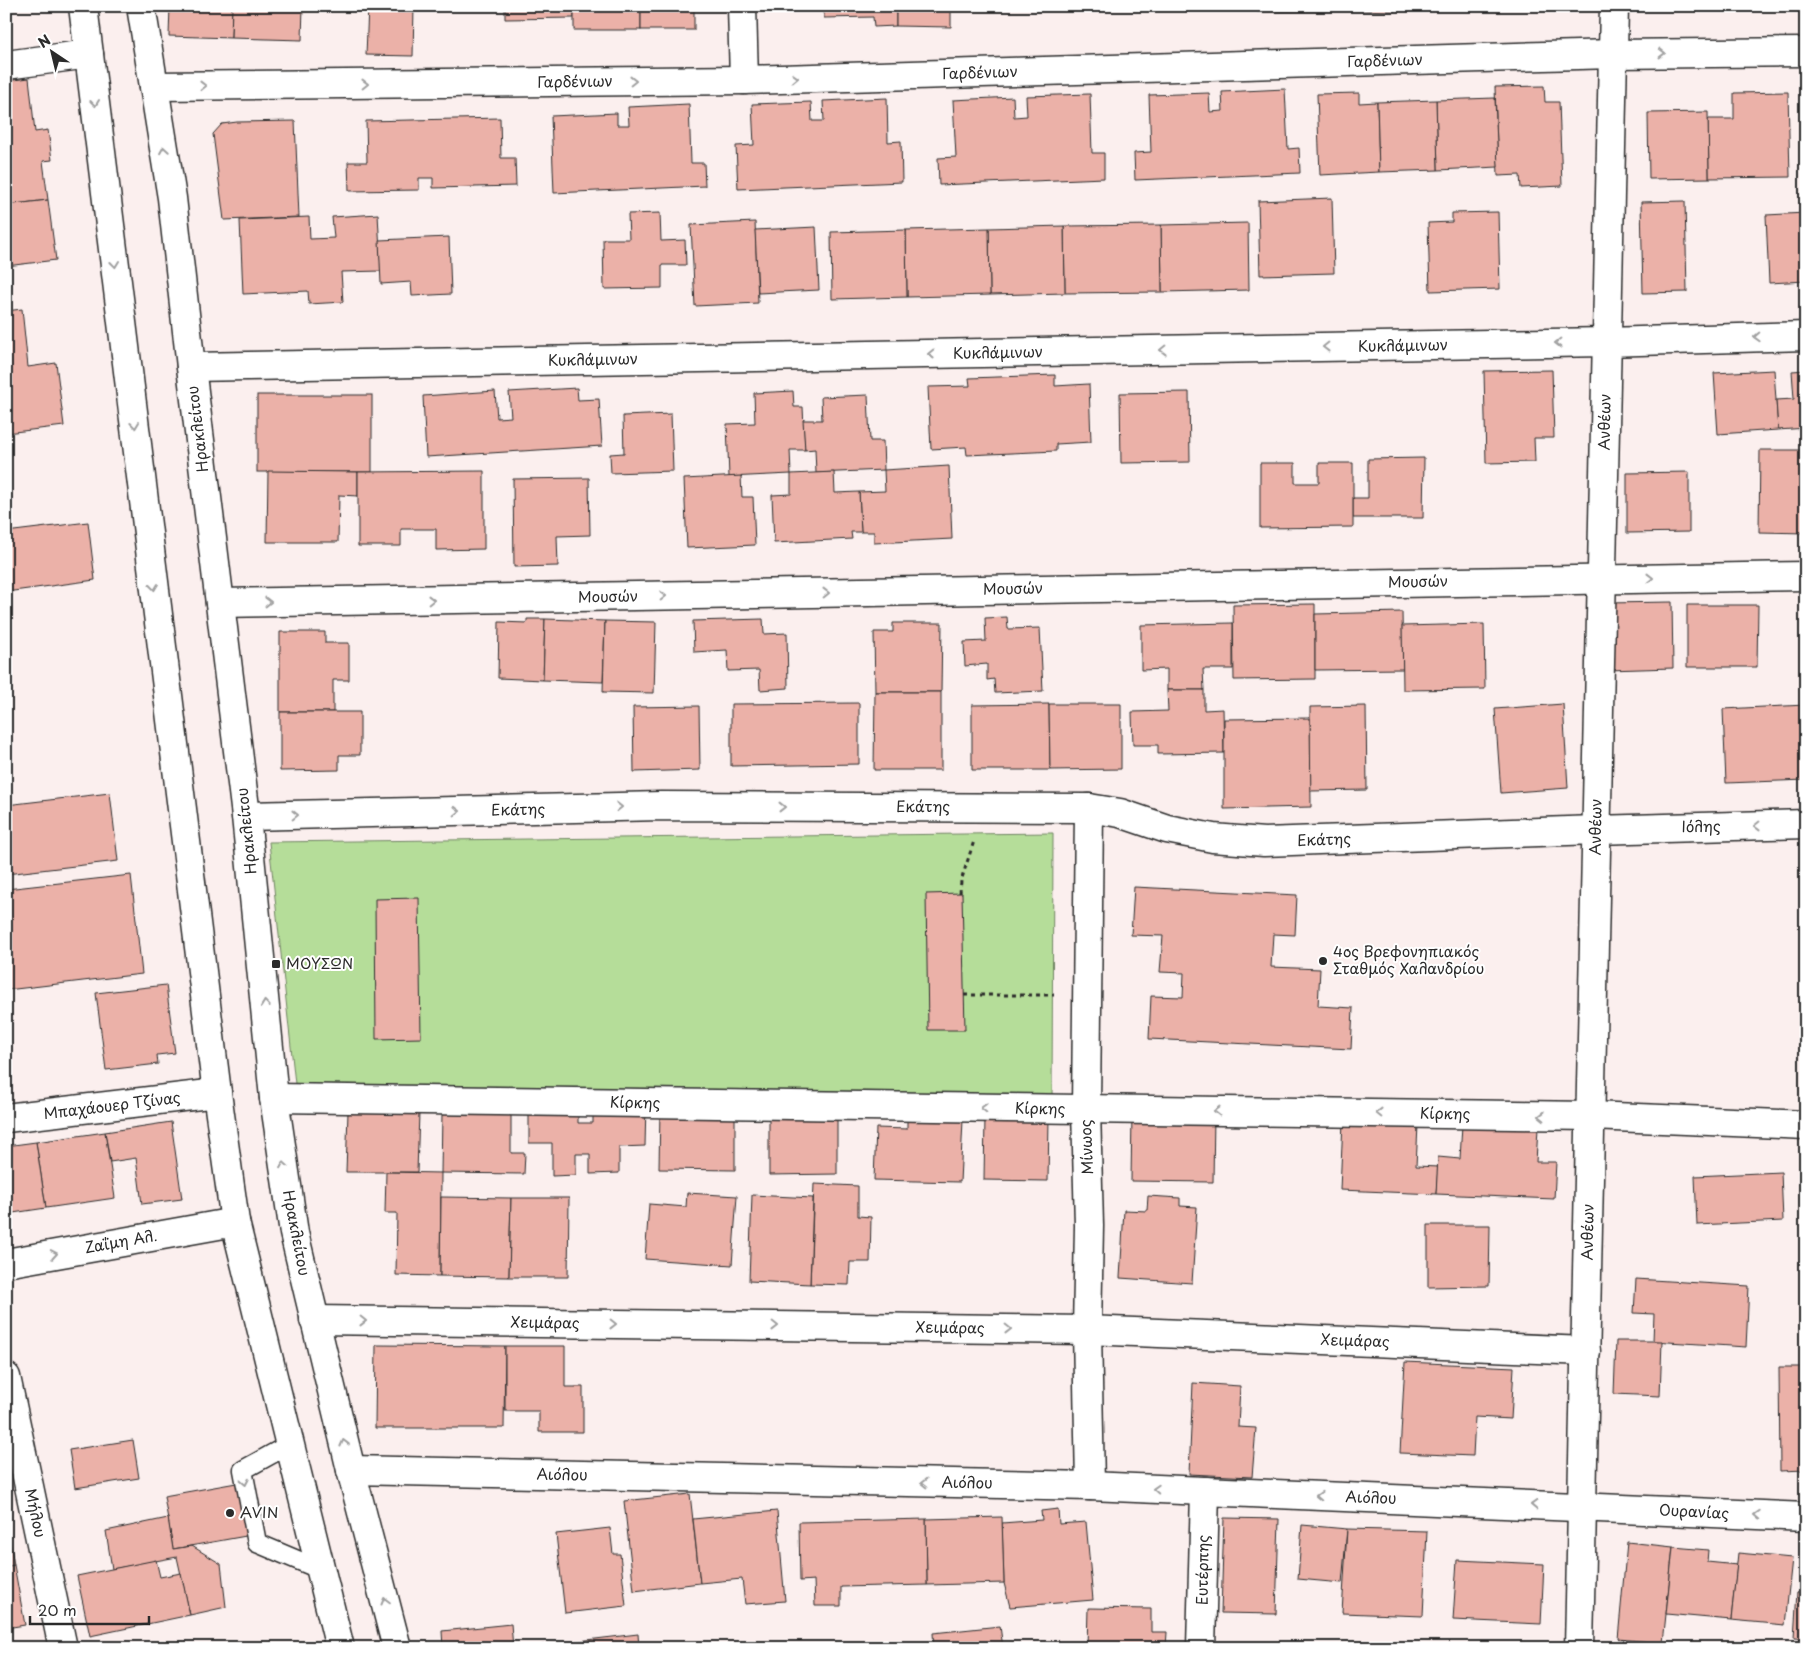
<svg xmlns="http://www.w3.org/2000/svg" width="1812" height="1654" font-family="'Playpen Sans',sans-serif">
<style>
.green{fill:#b5dd99;stroke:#708462}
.building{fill:#ebb1a8;stroke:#2b2b2b}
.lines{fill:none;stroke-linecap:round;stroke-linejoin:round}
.service-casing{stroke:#2b2b2b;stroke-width:21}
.minor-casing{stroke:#2b2b2b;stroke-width:31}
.tertiary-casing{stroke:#2b2b2b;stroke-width:31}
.secondary-casing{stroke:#2b2b2b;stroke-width:31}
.path{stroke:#2b2b2b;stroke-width:3;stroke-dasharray:4 4;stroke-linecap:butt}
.service{stroke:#fff;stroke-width:18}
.minor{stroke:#fff;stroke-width:28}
.tertiary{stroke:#fff;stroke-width:28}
.secondary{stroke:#fff;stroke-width:28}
.oneway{stroke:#a0a0a0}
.poi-dot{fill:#2b2b2b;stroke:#fff;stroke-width:2}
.labels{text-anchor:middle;stroke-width:4;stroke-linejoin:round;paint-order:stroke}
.street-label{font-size:15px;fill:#2b2b2b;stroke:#fff}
.poi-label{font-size:15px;fill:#2b2b2b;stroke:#fff;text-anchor:start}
</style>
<rect width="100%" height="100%" fill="#fbefee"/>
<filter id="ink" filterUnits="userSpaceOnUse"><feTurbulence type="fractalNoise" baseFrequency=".02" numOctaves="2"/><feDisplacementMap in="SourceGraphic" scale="10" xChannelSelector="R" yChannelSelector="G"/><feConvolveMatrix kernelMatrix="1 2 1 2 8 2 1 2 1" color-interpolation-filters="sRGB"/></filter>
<g filter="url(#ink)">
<polygon class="green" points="1053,833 1052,1103 296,1093 269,842"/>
<g class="building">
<polygon points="170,6 232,6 231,38 169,36"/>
<polygon points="232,6 303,6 302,40 231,38"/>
<polygon points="368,6 414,6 413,56 366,55"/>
<polygon points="505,6 574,6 574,18 505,19"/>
<rect x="574" y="6" width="67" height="24"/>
<rect x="641" y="6" width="53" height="24"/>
<polygon points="824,6 896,6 896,26 874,27 873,17 824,18"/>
<polygon points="896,6 951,6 951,27 896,26"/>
<polygon points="1257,6 1307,6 1308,11 1257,12"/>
<polygon points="1307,6 1356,6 1356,10 1308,11"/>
<polygon points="1356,6 1395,6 1395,11 1356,10"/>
<polygon points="29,78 35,132 48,130 52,160 43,161 48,200 6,205 6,81"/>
<polygon points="1544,86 1545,102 1559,102 1562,186 1521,188 1520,175 1498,176 1495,87"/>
<polygon points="1285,89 1288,149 1299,148 1300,173 1135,180 1134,153 1151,152 1149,95 1209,93 1210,112 1223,111 1222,92"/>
<polygon points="1788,92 1790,177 1709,178 1708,119 1734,119 1734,93"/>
<polygon points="1359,93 1359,103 1377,102 1379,172 1320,175 1317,94"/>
<polygon points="1090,94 1092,153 1104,153 1104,178 939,185 938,158 956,157 953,100 1013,97 1014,117 1027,116 1026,96"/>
<polygon points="887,98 888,142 901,141 902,182 738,189 736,146 754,145 752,104 811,102 812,121 824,121 823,101"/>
<polygon points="1495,98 1498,167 1438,170 1436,100"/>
<polygon points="1436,100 1438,170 1379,172 1377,102"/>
<polygon points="689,104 691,163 704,163 705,186 554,193 551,116 617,113 617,125 629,125 628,107"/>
<polygon points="1708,112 1709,178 1649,179 1648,113"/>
<polygon points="500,118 501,158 515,158 516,186 433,188 433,178 419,178 419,190 349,191 348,162 367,162 366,121"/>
<polygon points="295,121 299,217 224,220 213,134 222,124 237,122"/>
<polygon points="1332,198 1334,273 1260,275 1258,201"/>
<polygon points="48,200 56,260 6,266 6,205"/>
<polygon points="1685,201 1687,292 1643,293 1641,202"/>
<polygon points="1498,212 1500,289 1430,291 1428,223 1452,222 1452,213"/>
<polygon points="660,213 661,241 685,240 686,265 662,265 662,288 604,289 603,239 629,239 628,214"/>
<polygon points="1806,213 1806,281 1769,283 1766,215"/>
<polygon points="378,214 381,271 341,272 343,302 309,304 308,291 243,294 240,220 309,217 310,239 334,238 332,217"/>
<polygon points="755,222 758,303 695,306 691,225"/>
<polygon points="1248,223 1249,290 1162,292 1161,225"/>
<polygon points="1161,225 1162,292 1065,293 1064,226"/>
<polygon points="1064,226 1065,293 990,295 989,228"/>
<polygon points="816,227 819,290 758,293 755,230"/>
<polygon points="989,228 990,295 907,297 906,230"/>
<polygon points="906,230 907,297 832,299 831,232"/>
<polygon points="449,237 451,294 412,296 411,282 381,284 379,240"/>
<polygon points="22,309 28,367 56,363 64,426 6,433 6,311"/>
<polygon points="1552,370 1554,438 1534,438 1535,462 1486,463 1484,371"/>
<polygon points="1774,370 1778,430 1718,434 1714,373"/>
<polygon points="1806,370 1806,428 1778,430 1776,400 1794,399 1792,371"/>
<polygon points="1055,375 1055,386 1089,384 1091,442 1056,444 1056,451 967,455 966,447 931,449 928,387 970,386 969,378"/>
<polygon points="577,388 578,400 599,399 602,446 426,457 423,396 495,391 497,418 511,417 509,392"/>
<polygon points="793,391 794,407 803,407 805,450 790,450 791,474 729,477 727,424 755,423 754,393"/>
<polygon points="1189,392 1190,462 1121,463 1120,393"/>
<rect x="257" y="395" width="115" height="77"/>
<polygon points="868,395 870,441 883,441 884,470 816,473 815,449 805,450 803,420 822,420 821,397"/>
<polygon points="671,414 673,471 611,473 610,454 624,453 623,416"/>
<polygon points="1760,450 1806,450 1806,533 1759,532"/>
<polygon points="1424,458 1423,518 1353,518 1353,498 1368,498 1368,459"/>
<polygon points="1260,463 1295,463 1295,483 1319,483 1319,463 1353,463 1353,527 1260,528"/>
<polygon points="949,466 952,539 874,543 874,532 861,532 859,492 885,491 884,470"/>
<polygon points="268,471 358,472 358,496 339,495 338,542 267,542"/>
<polygon points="484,471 484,549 436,550 436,529 401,529 401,546 358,546 358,472"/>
<polygon points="834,472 835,493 859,492 861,532 851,532 852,539 774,543 772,495 791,494 791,474"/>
<polygon points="1689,472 1689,532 1627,533 1627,473"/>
<polygon points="741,476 742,497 753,497 755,545 687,548 684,479"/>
<polygon points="589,478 590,535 557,536 558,566 514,567 513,479"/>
<polygon points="88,522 95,580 6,592 6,532"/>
<polygon points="1672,602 1673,668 1608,670 1607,603"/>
<polygon points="1315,604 1315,679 1234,680 1233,605"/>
<polygon points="1687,605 1758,605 1757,667 1687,667"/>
<polygon points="1402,612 1403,669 1315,670 1315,614"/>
<polygon points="1007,617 1008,629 1040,628 1043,691 995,693 994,679 987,680 987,664 965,666 964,642 986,641 985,618"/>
<polygon points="527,619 545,619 543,680 498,678 499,622 527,623"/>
<polygon points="545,619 605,621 603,682 543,680"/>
<polygon points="763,619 764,634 787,633 788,688 760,690 759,670 728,671 727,650 694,652 693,621"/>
<polygon points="605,621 656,622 654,693 603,692"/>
<polygon points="893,623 942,623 941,692 875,692 874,632 893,632"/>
<polygon points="1233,623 1233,669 1203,669 1204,690 1167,690 1167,669 1141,670 1141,625"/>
<polygon points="1484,624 1485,689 1403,690 1402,626"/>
<polygon points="280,632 325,632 325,643 349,643 349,680 333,680 333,712 280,712"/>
<polygon points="1167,690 1204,690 1204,710 1223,709 1224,753 1158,754 1158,745 1133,745 1132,712 1168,711"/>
<polygon points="875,692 941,692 941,770 874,770"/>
<polygon points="859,703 859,764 731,766 731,704"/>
<polygon points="1049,704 1050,770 972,770 972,705"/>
<polygon points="1049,704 1121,704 1121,769 1050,770"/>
<polygon points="1563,704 1568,788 1501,793 1495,709"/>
<polygon points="1806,705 1806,780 1726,783 1723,709"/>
<polygon points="699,706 700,770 634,772 633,707"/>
<polygon points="1366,706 1367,790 1310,791 1310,707"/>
<polygon points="280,712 360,712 360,755 339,755 339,770 280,771"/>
<polygon points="1310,718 1311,807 1224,809 1224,719"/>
<polygon points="110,793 118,861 6,874 6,805"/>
<polygon points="131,875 142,974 7,990 6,889"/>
<polygon points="1134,887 1297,895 1295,935 1273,934 1271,967 1320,969 1318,1006 1353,1008 1351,1049 1149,1039 1151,996 1183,997 1184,973 1160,972 1163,936 1131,935"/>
<polygon points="962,893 965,1030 928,1030 926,894"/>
<polygon points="419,898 421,1038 376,1039 375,899"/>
<polygon points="166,985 175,1053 157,1055 158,1064 106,1070 96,993"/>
<polygon points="593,1104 646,1104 645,1146 619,1147 619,1173 590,1174 590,1154 576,1154 576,1175 552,1176 552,1143 529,1143 529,1107 578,1107 578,1123 593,1123"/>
<polygon points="660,1108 735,1109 735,1170 659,1169"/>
<polygon points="348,1112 419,1113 417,1172 346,1172"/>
<polygon points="442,1114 511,1115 511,1153 525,1153 524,1174 441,1173"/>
<polygon points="1132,1114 1214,1115 1213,1182 1131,1181"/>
<polygon points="769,1117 837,1117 837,1174 769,1175"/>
<polygon points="985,1117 1049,1117 1048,1181 984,1180"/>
<polygon points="907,1119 963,1120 960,1182 874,1180 876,1128 907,1129"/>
<polygon points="1343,1121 1418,1125 1416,1166 1438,1167 1436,1194 1340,1190"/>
<polygon points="171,1122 182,1199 142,1204 136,1158 110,1162 105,1132"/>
<polygon points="1462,1125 1538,1128 1536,1162 1556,1162 1554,1199 1436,1194 1438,1157 1460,1159"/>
<polygon points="105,1132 115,1198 46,1208 36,1142"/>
<polygon points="36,1142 46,1208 6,1214 6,1146"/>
<polygon points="386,1172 441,1173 440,1276 396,1275 397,1213 385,1213"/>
<polygon points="1781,1172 1783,1221 1697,1225 1695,1176"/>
<polygon points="814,1184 858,1186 858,1216 871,1217 870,1262 850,1262 849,1285 810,1284"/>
<polygon points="687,1193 737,1196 732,1265 645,1259 649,1204 686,1207"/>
<polygon points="752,1195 813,1198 810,1284 749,1281"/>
<polygon points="1148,1196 1180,1198 1180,1206 1197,1207 1192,1283 1120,1278 1124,1210 1147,1211"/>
<polygon points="441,1197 511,1198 509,1277 440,1276"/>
<polygon points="511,1198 569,1198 568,1277 509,1277"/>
<polygon points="1428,1225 1490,1225 1489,1286 1428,1287"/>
<polygon points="1636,1279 1749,1286 1746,1347 1653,1341 1654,1314 1634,1313"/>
<polygon points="1616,1341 1662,1341 1660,1396 1614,1394"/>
<polygon points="376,1345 505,1346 504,1428 375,1428"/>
<polygon points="505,1346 565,1346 565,1387 583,1387 583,1432 539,1432 539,1411 505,1411"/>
<polygon points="1405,1362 1514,1367 1511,1419 1475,1417 1473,1456 1400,1453"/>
<polygon points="1779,1367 1806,1367 1806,1470 1780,1471"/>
<polygon points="1193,1383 1240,1386 1238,1427 1256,1428 1252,1477 1189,1474"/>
<polygon points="133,1440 139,1478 75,1488 69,1450"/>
<polygon points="253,1480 263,1533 173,1549 164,1496"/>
<polygon points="690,1494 700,1583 634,1591 624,1501"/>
<polygon points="1058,1509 1059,1524 1086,1522 1093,1600 1010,1607 1004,1583 1002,1523 1042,1520 1041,1511"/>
<polygon points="777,1511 785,1601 745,1604 742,1579 700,1583 693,1519"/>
<polygon points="1002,1517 1004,1583 927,1585 926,1519"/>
<polygon points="6,1518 14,1565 6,1567"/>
<polygon points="168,1518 173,1549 192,1546 221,1564 226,1607 190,1615 177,1557 112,1569 106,1531"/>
<polygon points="1224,1518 1279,1519 1276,1614 1221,1613"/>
<polygon points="926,1519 927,1585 841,1587 841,1606 815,1606 814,1580 800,1581 799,1522"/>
<polygon points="1302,1525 1347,1529 1342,1583 1298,1579"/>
<polygon points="610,1528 613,1554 620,1554 626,1606 565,1613 556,1534"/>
<polygon points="1347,1529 1427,1531 1423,1616 1342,1613"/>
<polygon points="1627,1542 1673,1547 1663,1643 1618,1639"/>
<polygon points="1673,1547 1708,1550 1707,1562 1737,1565 1731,1620 1666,1614"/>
<polygon points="1738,1553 1792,1558 1785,1625 1731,1620"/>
<polygon points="156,1560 160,1577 181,1573 190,1615 90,1636 77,1576"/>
<polygon points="1457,1560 1544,1564 1541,1624 1453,1620"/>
<polygon points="14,1565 25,1625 6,1628 6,1567"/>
<polygon points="1797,1592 1806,1592 1806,1639 1794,1638"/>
<polygon points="1088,1608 1151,1609 1151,1632 1167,1632 1166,1648 1087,1648"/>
<polygon points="511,1624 513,1648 443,1648 442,1631"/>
<polygon points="1000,1626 1003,1648 934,1648 933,1633"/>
<polygon points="638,1634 639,1648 536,1648 536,1646"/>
</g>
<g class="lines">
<g class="service-casing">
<polyline id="service" points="290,1444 243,1470 257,1543 321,1570"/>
</g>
<g class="minor-casing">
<g id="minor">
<polyline points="742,6 744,80"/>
<polyline points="6,65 89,54"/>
<polyline points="154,86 744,80 1613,54 1806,52"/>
<polyline points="191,367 1607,342 1806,336"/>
<polyline points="220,603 1806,576"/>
<polyline points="1089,808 1086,1109 1089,1226 1087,1330 1090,1486"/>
<polyline points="246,816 661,806 1089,808 1120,813 1167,829 1213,838 1264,842 1596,830 1806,824"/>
<polyline points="274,1098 1591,1116 1806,1125"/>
<polyline points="6,1118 217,1093"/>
<polyline points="6,1263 235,1222"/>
<polyline points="314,1320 1087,1330 1586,1351"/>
<polyline points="6,1377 63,1648"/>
<polyline points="351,1470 1090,1486 1806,1517"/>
<polyline points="1201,1648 1205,1491"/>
</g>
</g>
<g class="tertiary-casing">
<polyline id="tertiary" points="1579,1648 1614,6"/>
</g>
<g class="secondary-casing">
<g id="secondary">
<polyline points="83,6 217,1093 235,1222 340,1648"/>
<polyline points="141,6 172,198 191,367 246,816 274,1098 294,1233 351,1470 397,1648"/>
</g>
</g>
<g class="path">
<polyline points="960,893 961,881 974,841"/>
<polyline points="964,995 1054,995"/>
</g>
<use href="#service" class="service"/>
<use href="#minor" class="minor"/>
<use href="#tertiary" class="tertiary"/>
<use href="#secondary" class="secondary"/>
</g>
<defs><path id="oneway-chevron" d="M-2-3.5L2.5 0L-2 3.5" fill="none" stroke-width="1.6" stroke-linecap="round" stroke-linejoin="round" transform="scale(1.25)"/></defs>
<g class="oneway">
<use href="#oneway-chevron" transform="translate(1662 53)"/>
<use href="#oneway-chevron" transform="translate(795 78) rotate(-2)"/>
<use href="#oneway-chevron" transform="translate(633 81) rotate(-1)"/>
<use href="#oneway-chevron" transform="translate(365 84) rotate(-1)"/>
<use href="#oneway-chevron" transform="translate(203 86) rotate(-1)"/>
<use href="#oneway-chevron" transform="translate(95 103) rotate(83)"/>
<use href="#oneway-chevron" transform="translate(164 150) rotate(-99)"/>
<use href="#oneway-chevron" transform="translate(115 264) rotate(83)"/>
<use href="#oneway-chevron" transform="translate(1757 337) rotate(178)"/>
<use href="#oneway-chevron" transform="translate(1558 343) rotate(179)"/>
<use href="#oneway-chevron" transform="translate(1326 347) rotate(179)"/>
<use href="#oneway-chevron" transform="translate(1163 350) rotate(179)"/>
<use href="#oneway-chevron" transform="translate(931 354) rotate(179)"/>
<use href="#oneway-chevron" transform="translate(135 425) rotate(83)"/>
<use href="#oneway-chevron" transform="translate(1650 578) rotate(-1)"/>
<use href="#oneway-chevron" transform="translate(154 587) rotate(83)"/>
<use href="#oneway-chevron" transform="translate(826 593) rotate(-1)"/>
<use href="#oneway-chevron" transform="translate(663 596) rotate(-1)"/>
<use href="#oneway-chevron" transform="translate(431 600) rotate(-1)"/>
<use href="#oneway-chevron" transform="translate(268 602) rotate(-1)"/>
<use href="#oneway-chevron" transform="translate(619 807) rotate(-1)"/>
<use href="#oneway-chevron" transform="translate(782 807)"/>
<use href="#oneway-chevron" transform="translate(457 811) rotate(-1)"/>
<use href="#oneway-chevron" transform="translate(295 815) rotate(-1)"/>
<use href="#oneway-chevron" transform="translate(1757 826) rotate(179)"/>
<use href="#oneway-chevron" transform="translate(265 1004) rotate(-96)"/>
<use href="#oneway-chevron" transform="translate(984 1108) rotate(-179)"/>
<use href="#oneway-chevron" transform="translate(1217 1111) rotate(-179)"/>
<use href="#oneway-chevron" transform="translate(1379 1113) rotate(-179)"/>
<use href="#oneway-chevron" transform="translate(1542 1116) rotate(-179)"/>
<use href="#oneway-chevron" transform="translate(284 1165) rotate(-99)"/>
<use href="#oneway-chevron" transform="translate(54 1254) rotate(-10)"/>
<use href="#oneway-chevron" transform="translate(363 1321) rotate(1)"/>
<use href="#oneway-chevron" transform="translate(613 1324) rotate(1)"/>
<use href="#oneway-chevron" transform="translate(775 1326) rotate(1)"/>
<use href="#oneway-chevron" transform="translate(1008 1329) rotate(1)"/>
<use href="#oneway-chevron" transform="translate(344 1443) rotate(-104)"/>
<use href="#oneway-chevron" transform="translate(245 1482) rotate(79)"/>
<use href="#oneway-chevron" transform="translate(924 1483) rotate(-179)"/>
<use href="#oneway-chevron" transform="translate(1156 1489) rotate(-177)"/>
<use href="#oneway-chevron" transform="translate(1319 1496) rotate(-178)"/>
<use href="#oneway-chevron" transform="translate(1534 1505) rotate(-178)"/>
<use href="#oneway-chevron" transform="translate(1757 1515) rotate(-177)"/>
<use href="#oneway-chevron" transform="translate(385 1601) rotate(-105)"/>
</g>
</g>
<g class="poi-dot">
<circle cx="1323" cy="961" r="5"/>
<rect x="271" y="959" width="10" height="10" rx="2.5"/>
<circle cx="230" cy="1513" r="5"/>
</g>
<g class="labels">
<g class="street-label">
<text transform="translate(1385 61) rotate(-2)" y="5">Γαρδένιων</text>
<text transform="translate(980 73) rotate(-2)" y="5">Γαρδένιων</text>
<text transform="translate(575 82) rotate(-1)" y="5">Γαρδένιων</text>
<text transform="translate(1403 346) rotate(-1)" y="5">Κυκλάμινων</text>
<text transform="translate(998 353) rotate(-1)" y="5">Κυκλάμινων</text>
<text transform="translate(593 360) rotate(-1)" y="5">Κυκλάμινων</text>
<text transform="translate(1605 422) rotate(-89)" y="5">Ανθέων</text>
<text transform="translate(198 429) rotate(-97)" y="5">Ηρακλείτου</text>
<text transform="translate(1418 582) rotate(-1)" y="5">Μουσών</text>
<text transform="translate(1013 589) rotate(-1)" y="5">Μουσών</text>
<text transform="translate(608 597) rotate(-1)" y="5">Μουσών</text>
<text x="923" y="812">Εκάτης</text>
<text transform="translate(518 810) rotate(-1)" y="5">Εκάτης</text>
<text transform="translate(1596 827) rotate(-89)" y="5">Ανθέων</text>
<text transform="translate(1701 827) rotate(-1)" y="5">Ιόλης</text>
<text transform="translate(247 831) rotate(-96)" y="5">Ηρακλείτου</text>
<text transform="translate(1324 840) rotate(-2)" y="5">Εκάτης</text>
<text transform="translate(635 1103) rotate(1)" y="5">Κίρκης</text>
<text transform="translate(112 1106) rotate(-7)" y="5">Μπαχάουερ Τζίνας</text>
<text transform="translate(1040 1109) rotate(1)" y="5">Κίρκης</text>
<text transform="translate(1445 1114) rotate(1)" y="5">Κίρκης</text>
<text transform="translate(1087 1147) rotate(-92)" y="5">Μίνωος</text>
<text transform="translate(1588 1232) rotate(-89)" y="5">Ανθέων</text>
<text transform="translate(296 1233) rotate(79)" y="5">Ηρακλείτου</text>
<text transform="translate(121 1242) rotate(-10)" y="5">Ζαΐμη Αλ.</text>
<text transform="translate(545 1323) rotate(1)" y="5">Χειμάρας</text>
<text transform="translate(950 1328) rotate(1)" y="5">Χειμάρας</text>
<text transform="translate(1355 1341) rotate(2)" y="5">Χειμάρας</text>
<text transform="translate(562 1475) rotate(1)" y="5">Αιόλου</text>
<text transform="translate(967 1483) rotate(1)" y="5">Αιόλου</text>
<text transform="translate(1371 1498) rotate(2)" y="5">Αιόλου</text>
<text transform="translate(1694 1512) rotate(3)" y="5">Ουρανίας</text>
<text transform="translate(35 1513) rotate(78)" y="5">Μήλου</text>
<text transform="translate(1203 1570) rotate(-89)" y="5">Ευτέρπης</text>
</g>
<g class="poi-label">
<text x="1333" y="957">4ος Βρεφονηπιακός<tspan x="1333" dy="17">Σταθμός Χαλανδρίου</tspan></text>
<text x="286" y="969">ΜΟΥΣΩΝ</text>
<text x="240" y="1518">AVIN</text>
</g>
</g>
<rect width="1812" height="1654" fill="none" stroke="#fff" stroke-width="25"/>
<rect x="12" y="12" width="1787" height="1629" fill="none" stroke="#2b2b2b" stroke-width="2" filter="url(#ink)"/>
<g transform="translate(52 52) rotate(325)" stroke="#ffffff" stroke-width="4" paint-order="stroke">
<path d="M0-4L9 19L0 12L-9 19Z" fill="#2b2b2b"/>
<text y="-8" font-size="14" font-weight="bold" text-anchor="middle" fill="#2b2b2b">N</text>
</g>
<path d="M30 1616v8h119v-8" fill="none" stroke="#2b2b2b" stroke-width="2.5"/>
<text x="38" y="1616" font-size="15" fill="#2b2b2b" stroke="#ffffff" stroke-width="4" paint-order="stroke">20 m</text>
</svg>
